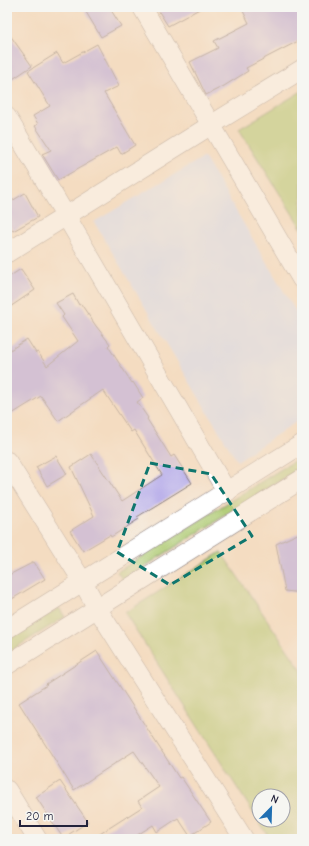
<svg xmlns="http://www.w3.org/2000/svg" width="309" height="846" font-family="'Comic Neue',sans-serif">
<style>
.built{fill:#cedbfa}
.green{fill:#aeca71;stroke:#687656;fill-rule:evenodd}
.building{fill:#ada1e8}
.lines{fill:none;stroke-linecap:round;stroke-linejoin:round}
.street-casing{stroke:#8b7f7e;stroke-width:20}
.street{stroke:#fff;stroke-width:19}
.marked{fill:none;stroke:#0f766e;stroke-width:3;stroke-dasharray:8 5;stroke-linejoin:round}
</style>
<rect width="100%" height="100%" fill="#f6f6f2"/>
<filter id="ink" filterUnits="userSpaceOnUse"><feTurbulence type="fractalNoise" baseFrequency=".025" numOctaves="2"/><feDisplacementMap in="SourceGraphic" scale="8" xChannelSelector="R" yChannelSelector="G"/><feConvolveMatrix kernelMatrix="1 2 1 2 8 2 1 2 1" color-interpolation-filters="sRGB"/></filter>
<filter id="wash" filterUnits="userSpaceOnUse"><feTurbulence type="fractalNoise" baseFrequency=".012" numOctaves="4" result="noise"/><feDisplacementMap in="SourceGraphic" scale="16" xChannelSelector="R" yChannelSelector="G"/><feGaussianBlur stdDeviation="0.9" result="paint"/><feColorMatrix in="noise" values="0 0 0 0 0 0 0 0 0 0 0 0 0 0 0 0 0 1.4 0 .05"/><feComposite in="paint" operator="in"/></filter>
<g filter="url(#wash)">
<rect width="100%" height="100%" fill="#f4dcc1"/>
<polygon class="built" points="204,157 302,322 302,418 237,461 94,222"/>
<g class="green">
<polygon points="302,91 302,229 239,129"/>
<polygon points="302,456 302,467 123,580 117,572"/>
<path d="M221 552 302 671V839H270L125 613ZM259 796H283V820H259Z"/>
<polygon points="59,608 65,617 7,653 7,640"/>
</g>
<g id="blocks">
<g class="building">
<polygon points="83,7 109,7 121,26 101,37"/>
<polygon points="156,7 203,7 168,26"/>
<polygon points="241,7 302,7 302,39 246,68 248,71 224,86 206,95 190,62 218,48 214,41 249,23"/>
<polygon points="7,31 32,66 7,83"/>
<polygon points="97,44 119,86 104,93 135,145 121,154 117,147 58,180 42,154 51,150 35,126 38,124 33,116 50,106 28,71 57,53 63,63"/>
<polygon points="25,193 38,217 13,231 7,222 7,204"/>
<polygon points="21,269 35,290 7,309 7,278"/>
<polygon points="73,294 79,305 81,304 96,326 110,344 108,346 132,383 133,382 143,398 137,402 148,418 147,419 171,457 174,455 192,483 137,517 139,519 111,537 110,535 83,551 70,531 94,516 71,467 91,454 122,501 162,475 134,430 131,432 103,390 58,421 41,396 7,417 7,352 27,339 36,353 38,352 47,366 78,341 62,317 64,315 56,303"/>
<polygon points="56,456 67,474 47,486 36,467"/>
<polygon points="302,532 302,593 285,591 276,544"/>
<polygon points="34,562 45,579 7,602 7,576"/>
<polygon points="97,651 179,778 181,777 211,822 190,836 178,818 157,832 153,825 131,839 92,839 142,807 138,801 159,787 134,751 74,790 19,703 47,685 46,684"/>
<polygon points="60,781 88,822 63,838 36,797"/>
</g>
</g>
</g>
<g filter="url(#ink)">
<use href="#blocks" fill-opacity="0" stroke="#8b7f7e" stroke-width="1"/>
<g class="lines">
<g class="street-casing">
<g id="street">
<polyline points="142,7 302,280"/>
<polyline points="7,117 66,216 227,492"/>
<polyline points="7,253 211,125 302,69"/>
<polyline points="7,461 83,582 97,608 244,839"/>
<polyline points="7,629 302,444"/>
<polyline points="7,665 302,479"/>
<polyline points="7,790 37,839"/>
</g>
</g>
<use href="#street" class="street"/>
</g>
</g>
<path d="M0 0H309V846H0ZM150 463 211 474 252 536 170 585 117 552Z" fill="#f4dcc1" fill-opacity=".55" fill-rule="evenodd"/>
<path class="marked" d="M150 463 211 474 252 536 170 585 117 552Z"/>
<rect width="309" height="846" fill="none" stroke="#f6f6f2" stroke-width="24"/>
<g transform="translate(271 808) rotate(23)"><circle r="19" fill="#f6f6f2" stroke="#a1a1a9"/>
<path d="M0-3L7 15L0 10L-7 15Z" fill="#1f6fb2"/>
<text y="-6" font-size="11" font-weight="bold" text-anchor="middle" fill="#22223b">N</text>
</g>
<path d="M20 820v6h67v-6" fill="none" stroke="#22223b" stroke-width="2"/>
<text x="26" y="820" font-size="12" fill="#22223b" stroke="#f6f6f2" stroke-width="3" paint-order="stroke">20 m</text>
</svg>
